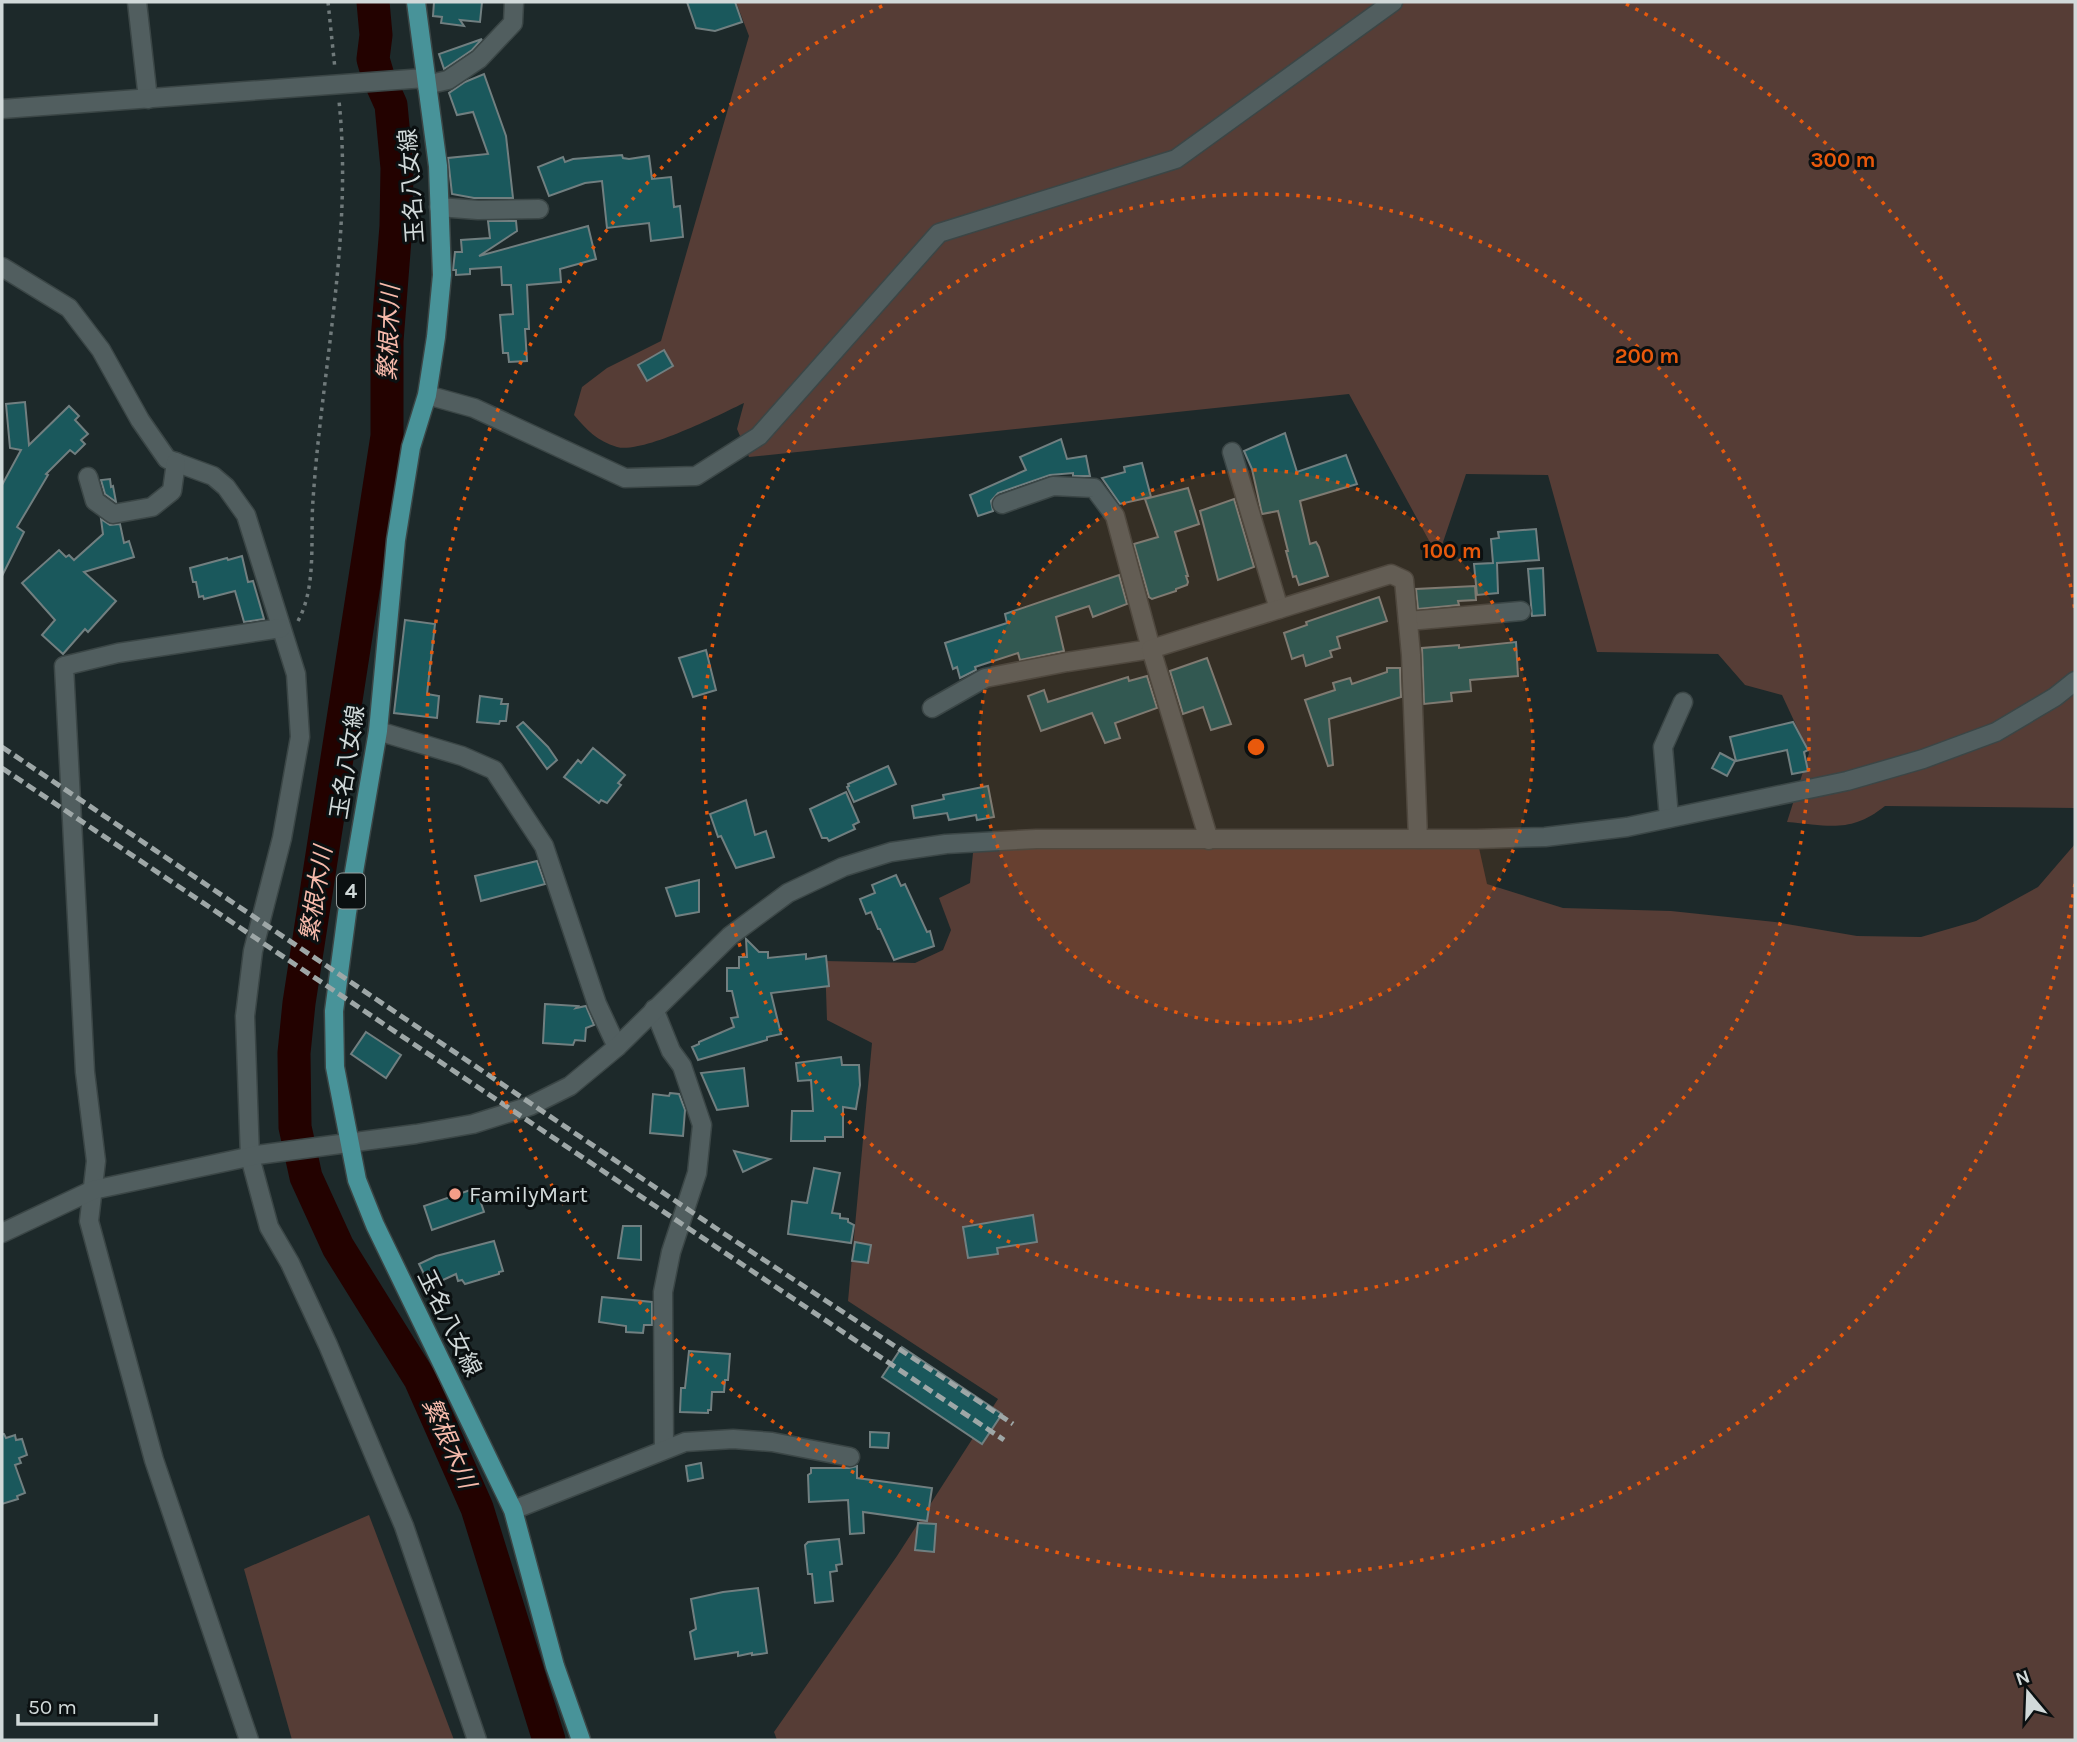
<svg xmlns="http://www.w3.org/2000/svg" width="2077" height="1742" font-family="Karla,'Noto Sans JP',sans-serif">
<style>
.green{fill:#563d36}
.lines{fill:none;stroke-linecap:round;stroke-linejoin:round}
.river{stroke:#230200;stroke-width:33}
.building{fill:#1a585c;stroke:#717f80;stroke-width:2}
.minor-casing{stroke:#3b4646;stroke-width:21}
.tertiary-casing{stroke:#3b4646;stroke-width:21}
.primary-casing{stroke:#3b4646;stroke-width:21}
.path{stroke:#707a7b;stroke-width:3.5;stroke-dasharray:3.5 5;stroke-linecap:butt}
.minor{stroke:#515e5f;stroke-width:18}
.tertiary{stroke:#515e5f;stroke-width:18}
.primary{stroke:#489399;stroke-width:18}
.rail{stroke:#9ea7a7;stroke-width:5;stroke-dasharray:10 5;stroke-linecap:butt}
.ring{fill:none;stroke:#e8590c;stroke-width:3.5;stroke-dasharray:3.5 7}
.poi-dot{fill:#f49e88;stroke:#0b1011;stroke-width:2.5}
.labels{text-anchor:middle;stroke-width:6;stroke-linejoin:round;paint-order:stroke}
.shield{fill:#0b1011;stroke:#969d9d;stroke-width:2}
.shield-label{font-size:21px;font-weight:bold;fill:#d1d9d9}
.street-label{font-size:23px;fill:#d1d9d9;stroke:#0b1011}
.poi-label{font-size:23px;fill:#d1d9d9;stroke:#0b1011;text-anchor:start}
.water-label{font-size:24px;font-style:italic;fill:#f6baab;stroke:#0b1011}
.centre{fill:#e8590c;stroke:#0b1011;stroke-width:3.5}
.ring-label{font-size:21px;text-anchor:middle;font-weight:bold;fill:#e8590c;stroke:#0b1011;stroke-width:6;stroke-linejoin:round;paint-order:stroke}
</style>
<rect width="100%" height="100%" fill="#1d292a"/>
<g class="green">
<path d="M736 2H2075V808L1885 806C1850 834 1828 825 1787 822L1809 753 1782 695 1745 685 1718 654 1597 652 1548 475 1466 474 1438 557 1349 394 749 457 737 429 744 403C719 415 642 454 617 447 597 441 587 430 574 415L582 387 607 368 661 341 749 36Z"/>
<polygon points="1477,839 1487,884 1563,908 1671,911 1775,922 1857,936 1921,937 1976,921 2038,887 2075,844 2075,1740 777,1740 774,1732 897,1556 998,1399 848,1301 872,1043 827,1020 825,961 915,963 943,950 951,930 939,898 970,883 974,843"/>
<polygon points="369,1515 454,1740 292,1740 244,1569"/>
</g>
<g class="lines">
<polyline class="river" points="373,2 376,35 373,59 378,76 391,105 397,168 396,226 387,341 387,436 299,1003 294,1053 295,1127 306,1177 338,1247 420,1379 477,1508 549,1740"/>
</g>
<g class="building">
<polygon points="434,2 482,2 480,22 460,20 464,26 441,23 442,17 433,16"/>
<polygon points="687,2 735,2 742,22 715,31 696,28"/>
<polygon points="482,39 472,50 444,69 439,54"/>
<polygon points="484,74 506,136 513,198 474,198 452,194 448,158 488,154 473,112 457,115 449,93 465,82"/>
<polygon points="622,155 623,158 629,159 649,156 652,179 671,177 674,207 680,206 683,237 651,241 649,223 607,228 602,181 585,183 549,196 538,167 563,157 565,162 573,159"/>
<polygon points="488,221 516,221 517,231 479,256 588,226 596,259 560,269 561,282 527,285 529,329 525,329 527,361 509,362 508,353 503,353 500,315 513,314 511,285 502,285 501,267 470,269 470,274 456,275 456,270 453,270 455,252 462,252 461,240 490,238"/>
<polygon points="664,350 673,366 647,381 638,365"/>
<polygon points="25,402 29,445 69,406 79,416 75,420 88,434 81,440 85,444 75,454 70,450 46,474 48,475 17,527 24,532 2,576 2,485 21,450 10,448 6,404"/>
<polygon points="1285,433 1297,472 1346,455 1357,484 1300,501 1310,544 1316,542 1319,547 1328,576 1299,585 1296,576 1293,577 1286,551 1288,551 1278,511 1262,514 1252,469 1244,451"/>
<polygon points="1061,439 1067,459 1086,456 1090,476 1073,476 1073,473 1050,475 998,493 991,501 993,511 978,516 970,495 1026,470 1020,457"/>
<polygon points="1142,463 1151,497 1120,504 1102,478 1125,472 1124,467"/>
<polygon points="110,479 111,487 113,486 116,502 105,494 101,480"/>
<polygon points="1188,488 1199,524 1175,532 1188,576 1186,576 1188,582 1187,585 1176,589 1176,591 1152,599 1149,597 1134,544 1158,537 1145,499"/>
<polygon points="1234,499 1254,567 1218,580 1200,511"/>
<polygon points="101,519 110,525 120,524 124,543 129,541 134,557 84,572 116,601 88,632 85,629 63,654 42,635 55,620 22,583 59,550 66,557 69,555 74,560 103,534"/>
<polygon points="1536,529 1539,560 1497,563 1498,593 1477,595 1474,564 1493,563 1491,539 1499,538 1498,532"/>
<polygon points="242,556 248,582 253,581 264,619 244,622 235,591 204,599 203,596 199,597 196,582 193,582 190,568 227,558 228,560"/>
<polygon points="1543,568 1545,615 1532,616 1528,569"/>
<polygon points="1119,575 1127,604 1093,617 1089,606 1056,617 1064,651 1020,660 1018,653 975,667 976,670 960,678 957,667 953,669 945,643 1007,623 1005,614"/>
<polygon points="1475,586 1476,600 1458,601 1459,605 1418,609 1416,589"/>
<polygon points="1379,597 1387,621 1337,637 1340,648 1330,651 1332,657 1306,666 1303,655 1292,659 1284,633 1307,625 1306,622"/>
<polygon points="405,620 435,624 427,694 439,696 437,718 394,713"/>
<polygon points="1516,642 1518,676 1470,680 1471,691 1451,693 1452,701 1424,704 1422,648 1459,645 1459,648"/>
<polygon points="706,650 716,690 693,697 679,658"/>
<polygon points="1207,658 1231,724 1211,730 1203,707 1183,714 1170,671"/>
<polygon points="1387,668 1400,668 1401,697 1329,719 1333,765 1328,766 1305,700 1335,690 1333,683 1350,678 1352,684 1387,672"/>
<polygon points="1147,676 1157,708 1115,723 1120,738 1105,743 1092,713 1041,731 1028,696 1044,690 1048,702 1128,677 1129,681"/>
<polygon points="480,696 502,699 501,704 508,704 506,721 500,721 499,724 477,722"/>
<polygon points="523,722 548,747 557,760 547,769 517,727"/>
<polygon points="1793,722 1808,750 1804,752 1808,771 1792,774 1787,750 1736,761 1730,737"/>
<polygon points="593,748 625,775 618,783 621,785 607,803 601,800 599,803 564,777 578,760 581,763"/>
<polygon points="1720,753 1735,761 1727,776 1712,768"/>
<polygon points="888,766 896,784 854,802 847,787 849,786 848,784"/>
<polygon points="988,786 994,817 977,820 976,815 949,820 947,813 914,818 912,806 944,799 943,795"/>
<polygon points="846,792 859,822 853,825 855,829 829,841 827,838 822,838 810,809"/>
<polygon points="746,800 755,835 766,831 774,857 736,868 721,836 718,837 710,814"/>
<polygon points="537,861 545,884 481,901 475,876"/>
<polygon points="896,875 901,886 905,884 927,932 930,931 934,946 894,960 880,929 878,929 871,912 866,914 860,899 875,893 872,885"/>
<polygon points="699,880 699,912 676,916 666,888"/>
<polygon points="746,939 759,952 768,952 768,958 806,954 806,959 826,956 829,986 771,993 781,1034 767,1037 767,1040 698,1060 692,1047 699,1044 699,1042 734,1027 731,1018 738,1017 732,991 727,991 727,968 739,968 739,957 747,957"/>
<polygon points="545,1004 578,1006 576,1008 586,1006 594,1025 586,1028 585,1041 575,1040 573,1045 543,1043"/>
<polygon points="366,1032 401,1055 386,1078 351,1054"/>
<polygon points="841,1057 842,1065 859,1065 860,1085 856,1109 843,1107 843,1137 825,1137 825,1141 791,1141 792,1111 813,1111 811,1080 798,1081 796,1063"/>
<polygon points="744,1068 748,1106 717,1110 701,1073"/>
<polygon points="670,1093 679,1094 685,1110 683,1136 650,1133 653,1094 669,1096"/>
<polygon points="734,1151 770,1159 743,1172"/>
<polygon points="814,1168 840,1173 832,1213 840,1214 840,1218 848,1219 848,1222 854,1225 851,1243 788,1234 792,1201 807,1203"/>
<polygon points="476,1188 484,1212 432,1230 424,1206"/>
<polygon points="1033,1215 1037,1242 997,1248 998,1254 968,1258 963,1227"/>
<polygon points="623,1226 641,1226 641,1260 618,1258"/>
<polygon points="494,1241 503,1271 499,1272 499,1274 465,1284 462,1280 458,1281 456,1274 430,1286 419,1264 436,1256"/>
<polygon points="855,1242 871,1245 868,1263 852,1261"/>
<polygon points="602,1297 652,1302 652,1325 644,1325 643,1333 626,1332 626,1326 599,1322"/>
<polygon points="902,1347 1002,1414 982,1444 882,1377"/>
<polygon points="689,1351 730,1354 728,1380 725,1380 724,1392 712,1392 711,1410 708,1410 708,1413 680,1412 681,1388 685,1388"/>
<polygon points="870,1432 889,1433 888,1448 870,1447"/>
<polygon points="2,1434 4,1434 6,1438 15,1435 16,1440 22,1439 27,1455 19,1458 21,1463 15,1465 25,1493 17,1496 18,1499 2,1504"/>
<polygon points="701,1463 703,1478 688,1481 686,1466"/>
<polygon points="857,1466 857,1478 932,1488 927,1521 863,1512 864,1533 850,1534 848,1500 809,1502 808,1475 811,1473 811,1468 849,1468"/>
<polygon points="918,1523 936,1524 934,1552 915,1550"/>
<polygon points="839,1539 842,1564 836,1565 837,1571 830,1572 833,1601 815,1603 812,1574 808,1574 805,1545 808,1542"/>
<polygon points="758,1588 767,1653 752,1655 752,1653 738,1656 738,1652 695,1659 690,1632 696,1629 691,1599 723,1592"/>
</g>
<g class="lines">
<g class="minor-casing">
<g id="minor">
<polyline points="137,2 148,99"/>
<polyline points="426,85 448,80 479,59 513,23 514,2"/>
<polyline points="2,109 425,78"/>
<polyline points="439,207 478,210 539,209"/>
<polyline points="2,267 69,308 101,350 140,420 167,459 213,476 226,487 246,515 296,674 300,737 282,838 253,951 245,1016 250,1157 269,1227 290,1263 328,1345 404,1526 477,1740"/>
<polyline points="1232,452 1279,609"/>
<polyline points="88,477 95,501 113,514 152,507 172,491 176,462"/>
<polyline points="1408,621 1521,611"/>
<polyline points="932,708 985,678 1067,662 1151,649 1115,516 1094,488 1053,486 1002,504"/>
<polyline points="378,731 462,756 494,770 544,846 597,1004 617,1047"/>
<polyline points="1669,818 1663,747 1683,702"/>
<polyline points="1209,840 1151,649 1391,574 1404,580 1411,655 1418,839"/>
<polyline points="654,1009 671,1051 682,1066 702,1125 697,1173 671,1252 663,1292 664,1449"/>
<polyline points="513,1510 685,1442 733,1439 772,1442 850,1457"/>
<polyline points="249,1740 154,1460 89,1221 96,1161 85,1072 64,666 118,653 281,628"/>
</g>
</g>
<g class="tertiary-casing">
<g id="tertiary">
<polyline points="427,395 474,408 625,478 696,476 759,436 939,233 1176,159 1393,2"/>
<polyline points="2,1233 93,1190 257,1155 416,1134 473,1124 530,1106 570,1086 617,1047 730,936 788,893 843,867 891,852 946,844 1036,839 1477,839 1545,837 1627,827 1847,781 1923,759 1996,732 2055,697 2075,681"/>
</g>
</g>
<g class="primary-casing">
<polyline id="primary" points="416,2 438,166 442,275 436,337 427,395 411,447 396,540 378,731 347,913 334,1011 335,1067 357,1180 375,1225 513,1510 555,1666 581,1740"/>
</g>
<g class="path">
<polyline points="328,2 335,69"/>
<path d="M298 621C317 586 310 539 313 500 322 367 353 235 339 101"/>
</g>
<use href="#minor" class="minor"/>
<use href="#tertiary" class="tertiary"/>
<use href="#primary" class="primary"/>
<g class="rail">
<polyline points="2,747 714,1227 1013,1424"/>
<polyline points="2,768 1004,1440"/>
</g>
</g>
<circle cx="1256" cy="747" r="277" fill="#e8590c" fill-opacity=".12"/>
<g class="ring">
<circle cx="1256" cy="747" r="277"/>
<circle cx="1256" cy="747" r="553"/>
<path d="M2075 884A830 830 0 1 1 886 4M1626 4A830 830 0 0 1 2075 610"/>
</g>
<circle class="poi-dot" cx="455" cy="1194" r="7"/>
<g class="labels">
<rect class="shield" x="337" y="873.5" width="28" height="35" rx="5"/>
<g class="shield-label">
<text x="351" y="898">4</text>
</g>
<g class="street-label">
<text transform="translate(411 186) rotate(-94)" y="8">玉名八女線</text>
<text transform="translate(347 762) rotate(-81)" y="8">玉名八女線</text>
<text transform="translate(450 1323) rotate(64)" y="8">玉名八女線</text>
</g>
<g class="poi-label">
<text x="469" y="1202">FamilyMart</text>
</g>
<g class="water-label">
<text transform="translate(389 333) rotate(-88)" y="8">繁根木川</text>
<text transform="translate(316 894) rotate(-81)" y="8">繁根木川</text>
<text transform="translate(449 1443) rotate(66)" y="8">繁根木川</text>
</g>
</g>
<circle cx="1256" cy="747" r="10" class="centre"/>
<g class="ring-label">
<text x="1843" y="167">300 m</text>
<text x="1647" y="363">200 m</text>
<text x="1452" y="558">100 m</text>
</g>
<rect width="2077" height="1742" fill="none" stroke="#d1d9d9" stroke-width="7"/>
<g transform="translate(2028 1693) rotate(341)" stroke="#0b1011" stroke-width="5" paint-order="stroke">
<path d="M0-5L12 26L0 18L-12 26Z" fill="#d1d9d9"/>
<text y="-10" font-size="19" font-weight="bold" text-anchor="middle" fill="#d1d9d9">N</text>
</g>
<path d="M18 1714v10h138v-10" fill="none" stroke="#d1d9d9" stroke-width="3.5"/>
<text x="28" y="1714" font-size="21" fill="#d1d9d9" stroke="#0b1011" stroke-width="5" paint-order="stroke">50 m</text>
</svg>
